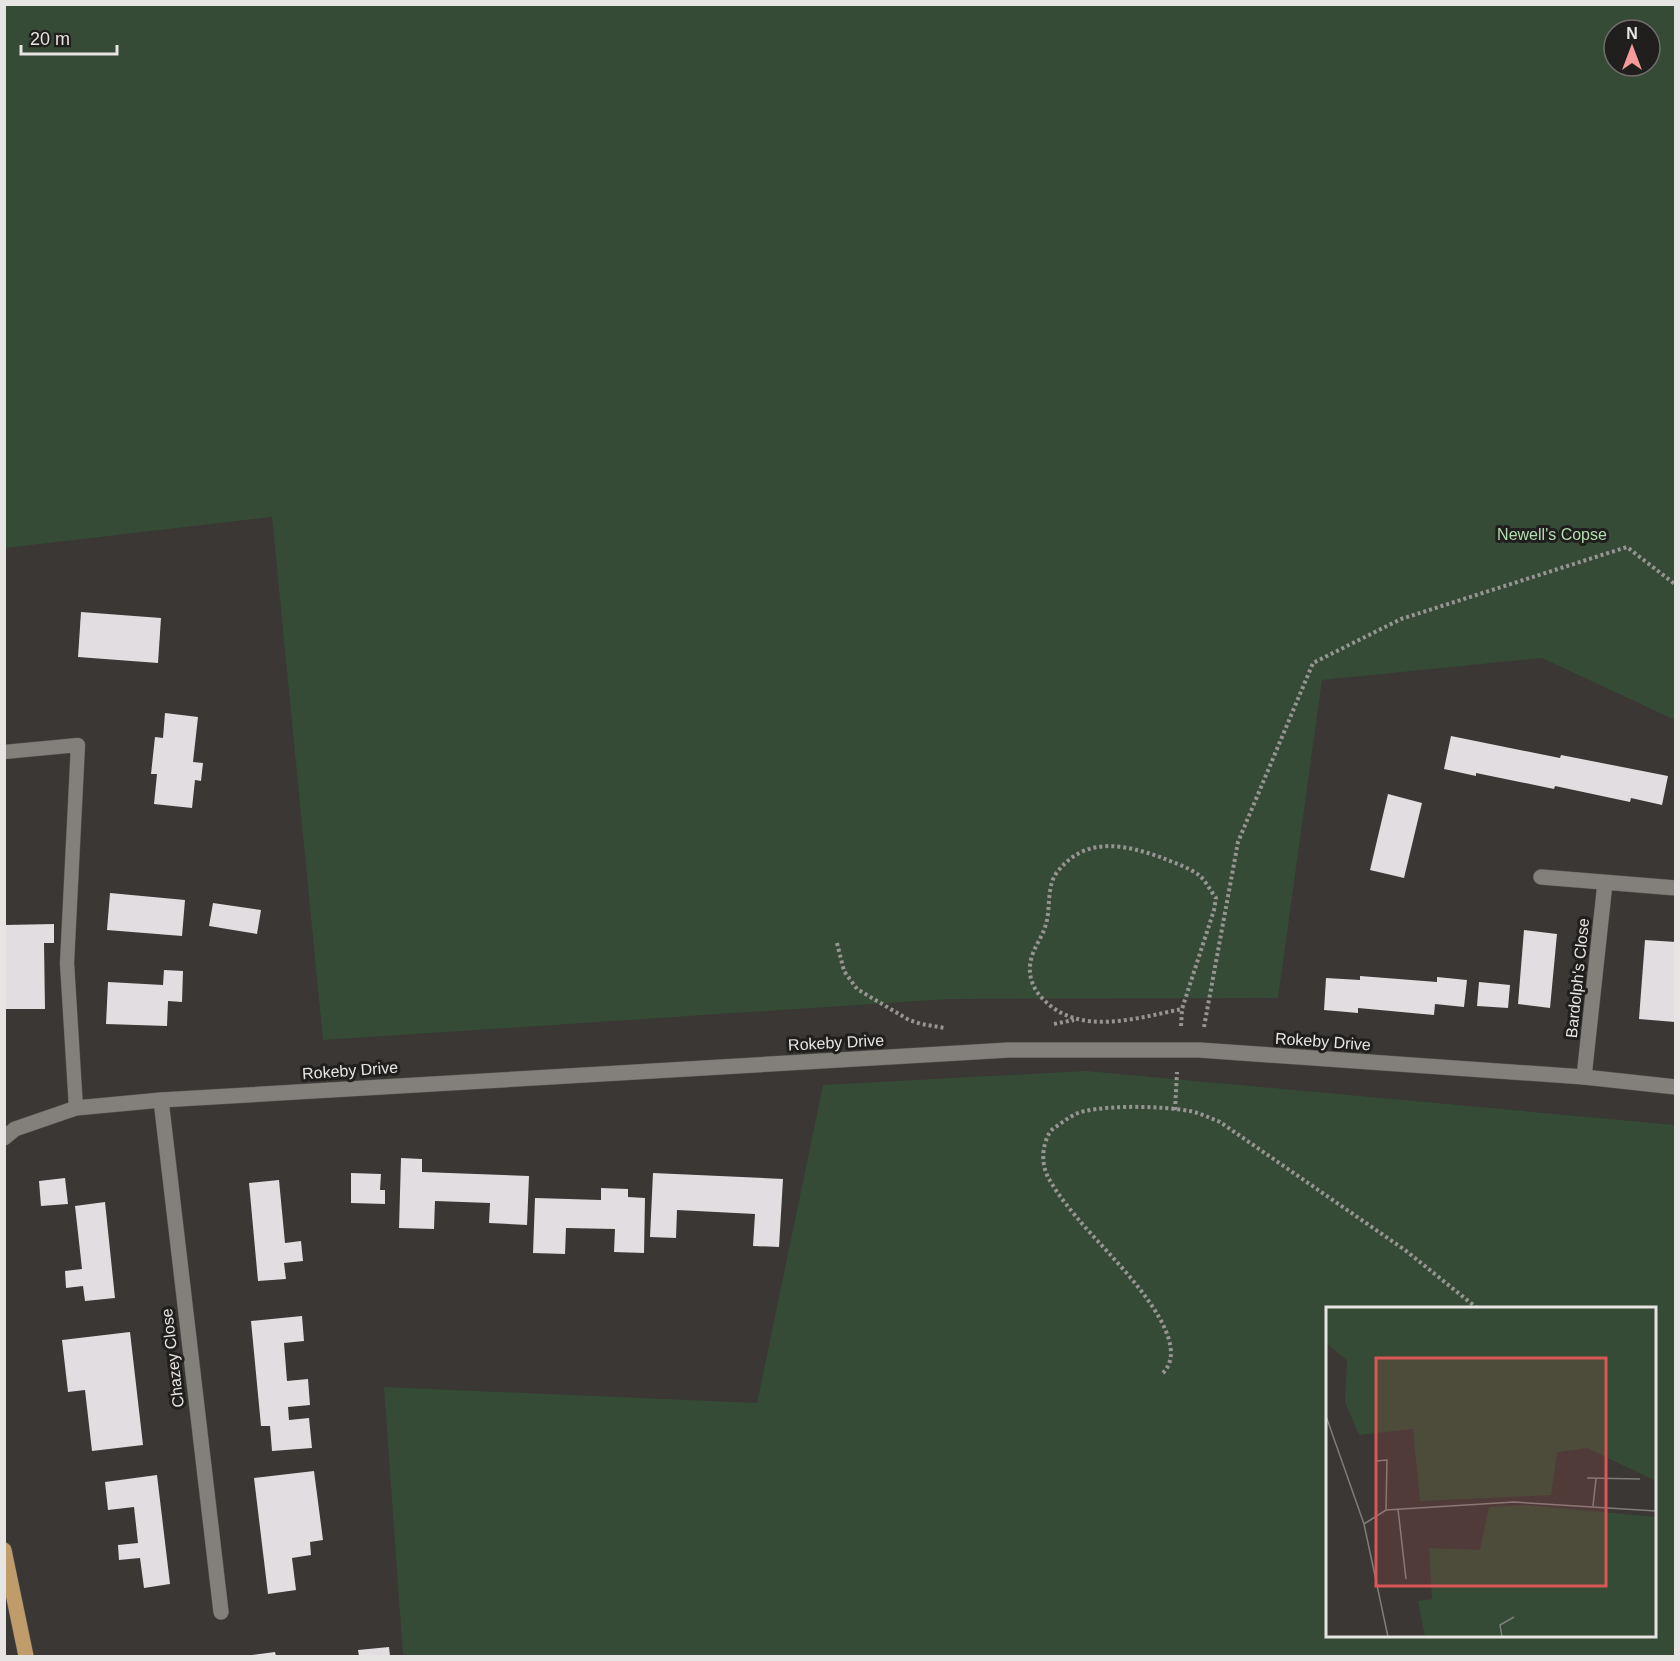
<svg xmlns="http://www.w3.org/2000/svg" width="1680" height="1661" font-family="Arial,sans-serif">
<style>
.green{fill:#354b35;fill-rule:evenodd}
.building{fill:#e1dde1}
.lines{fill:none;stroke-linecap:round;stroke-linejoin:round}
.lane-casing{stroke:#585653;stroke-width:15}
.street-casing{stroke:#585653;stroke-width:16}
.primary-casing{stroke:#585653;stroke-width:16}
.path{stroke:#979593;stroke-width:4;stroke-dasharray:3 3;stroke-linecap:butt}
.lane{stroke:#83807c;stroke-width:14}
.street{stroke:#83807c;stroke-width:15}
.primary{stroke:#c09c6a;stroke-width:15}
.labels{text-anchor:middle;stroke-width:6;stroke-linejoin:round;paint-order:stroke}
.park-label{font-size:16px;fill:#b2deb0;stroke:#201f1d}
.street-label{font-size:16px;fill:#e7e5e3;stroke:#201f1d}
.inset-road{fill:none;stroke:#7f7d7a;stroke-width:1.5}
.view{fill:#da5757;fill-opacity:0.15;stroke:#da5757;stroke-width:3}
.inset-edge{fill:none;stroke:#e7e5e3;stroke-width:3}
</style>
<rect width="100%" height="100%" fill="#3a3734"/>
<g class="green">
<path d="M4 5H1675V720L1542 658 1322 680 1278 998 949 999 323 1040 272 517 5 548ZM1614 30H1650V66H1614Z"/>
<path d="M1086 1071 1675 1125V1656H403L384 1387 757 1403 823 1085ZM1328 1308H1654V1636H1328Z"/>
</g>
<g class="building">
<polygon points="81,612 161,618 158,663 78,657"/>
<polygon points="165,713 198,717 193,762 203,763 201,781 195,780 192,808 154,804 157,774 151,774 155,737 163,738"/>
<polygon points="1451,736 1560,758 1561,755 1668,776 1662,805 1631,798 1630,802 1555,786 1554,789 1476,773 1476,776 1444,769"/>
<polygon points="1388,794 1422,803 1404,878 1370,870"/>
<polygon points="110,893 185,900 182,936 107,930"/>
<polygon points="213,903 261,910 257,934 209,926"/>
<polygon points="54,924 54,943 44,943 45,1009 5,1009 5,925"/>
<polygon points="1524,930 1557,934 1550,1008 1518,1004"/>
<polygon points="1645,940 1676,942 1675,1022 1639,1019"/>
<polygon points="164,970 183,971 182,1002 168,1001 167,1026 106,1024 108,982 163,985"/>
<polygon points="1360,976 1437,982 1437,977 1467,980 1464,1007 1435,1004 1434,1015 1358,1008 1358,1013 1324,1010 1326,978 1360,980"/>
<polygon points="1479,982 1510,985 1508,1008 1477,1006"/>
<polygon points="401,1158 422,1159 422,1172 529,1176 527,1225 489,1223 490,1203 435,1201 434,1229 399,1228"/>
<polygon points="351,1173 381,1174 380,1190 385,1190 385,1204 351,1203"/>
<polygon points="653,1173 783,1179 779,1247 753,1246 755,1214 677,1210 676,1238 650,1237"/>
<polygon points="65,1178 68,1204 41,1206 39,1181"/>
<polygon points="279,1180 285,1243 301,1241 303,1261 284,1263 286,1279 258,1281 249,1183"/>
<polygon points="601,1188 628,1189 628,1197 645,1198 644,1253 614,1252 615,1229 566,1228 565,1254 533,1253 535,1198 601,1200"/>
<polygon points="105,1202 115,1298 85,1301 83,1286 66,1288 65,1271 82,1269 75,1206"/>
<polygon points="302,1316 304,1341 284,1343 287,1381 308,1379 310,1405 288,1407 289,1420 309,1418 312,1448 272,1451 270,1426 261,1426 251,1321"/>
<polygon points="130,1332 143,1445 92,1451 85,1390 68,1392 62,1340"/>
<polygon points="314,1471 323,1540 310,1542 311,1555 292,1558 296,1590 268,1594 254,1478"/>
<polygon points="157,1475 170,1584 144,1588 140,1558 119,1560 118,1545 138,1543 134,1507 108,1510 105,1482"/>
<polygon points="389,1647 390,1656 359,1656 358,1650"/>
<polygon points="275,1652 276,1656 252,1656 252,1655"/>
</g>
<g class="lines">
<g class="lane-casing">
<polyline id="lane" points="4,752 78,745 67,963 76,1108"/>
</g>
<g class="street-casing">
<g id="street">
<polyline points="1541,877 1676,888"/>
<polyline points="1584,1077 1605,883"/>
<polyline points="161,1100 221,1612"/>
<polyline points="4,1138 15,1129 76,1108 161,1100 1009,1050 1199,1050 1584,1077 1676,1087"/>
</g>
</g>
<g class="primary-casing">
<polyline id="primary" points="4,1550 26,1656"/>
</g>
<g class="path">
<polyline points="837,943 844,971 857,989 909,1020 921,1024 945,1028"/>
<polyline points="1054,1024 1074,1020"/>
<path d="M1181 1026 1182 1009 1214 910 1216 898C1211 892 1206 881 1200 876 1191 868 1174 863 1163 858 1126 845 1087 835 1058 871 1046 885 1051 907 1046 924 1042 939 1031 950 1030 966 1029 979 1034 990 1043 999 1079 1037 1137 1018 1182 1009"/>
<polyline points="1204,1027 1238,842 1313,663 1401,619 1627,547 1676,585"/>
<polyline points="1175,1110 1177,1072"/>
<path d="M1163 1373C1199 1336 1102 1249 1079 1220 1068 1207 1055 1191 1047 1175 1043 1166 1042 1154 1045 1144 1047 1136 1050 1130 1057 1126 1066 1120 1074 1113 1085 1111 1114 1105 1160 1106 1190 1111 1200 1113 1210 1118 1220 1122L1405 1250 1477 1308"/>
</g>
<use href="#lane" class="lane"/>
<use href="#street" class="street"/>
<use href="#primary" class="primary"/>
</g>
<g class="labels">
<g class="park-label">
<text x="1552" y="540">Newell's Copse</text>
</g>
<g class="street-label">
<text transform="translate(1577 978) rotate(-84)" y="6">Bardolph's Close</text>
<text transform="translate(1323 1041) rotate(4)" y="6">Rokeby Drive</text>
<text transform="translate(836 1042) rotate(-3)" y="6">Rokeby Drive</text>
<text transform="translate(350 1070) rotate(-4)" y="6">Rokeby Drive</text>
<text transform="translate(172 1358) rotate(-97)" y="6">Chazey Close</text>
</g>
</g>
<g transform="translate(1326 1307)">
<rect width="330" height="330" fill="#3a3734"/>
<path d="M0 0H330V174L261 141 231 145 225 188 94 194 87 122 33 128 19 95 21 53 0 36ZM199 198 330 210V330H99L92 294 106 292 103 241 154 243 163 200Z" fill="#354b35"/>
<path class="inset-road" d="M0 109 38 217 62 330M50 154 61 153 60 203M261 171 314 172M267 199 270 172M72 202 80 272M38 217 60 203 188 195 330 204M176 330 174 318 188 310"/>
<path class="view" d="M50 51H280V279H50Z"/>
<rect width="330" height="330" class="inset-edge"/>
</g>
<rect width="1680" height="1661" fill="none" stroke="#e7e5e3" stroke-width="12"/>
<g transform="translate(1632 48)"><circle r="28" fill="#201f1d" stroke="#706e6c" stroke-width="1.5"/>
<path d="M0-4.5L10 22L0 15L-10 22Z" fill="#f59b99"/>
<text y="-9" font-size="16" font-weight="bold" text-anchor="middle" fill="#e7e5e3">N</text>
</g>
<path d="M21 45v9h96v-9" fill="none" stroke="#e7e5e3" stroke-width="3"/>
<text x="30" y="45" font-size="18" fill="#e7e5e3" stroke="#201f1d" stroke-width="4.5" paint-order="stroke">20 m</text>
</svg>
